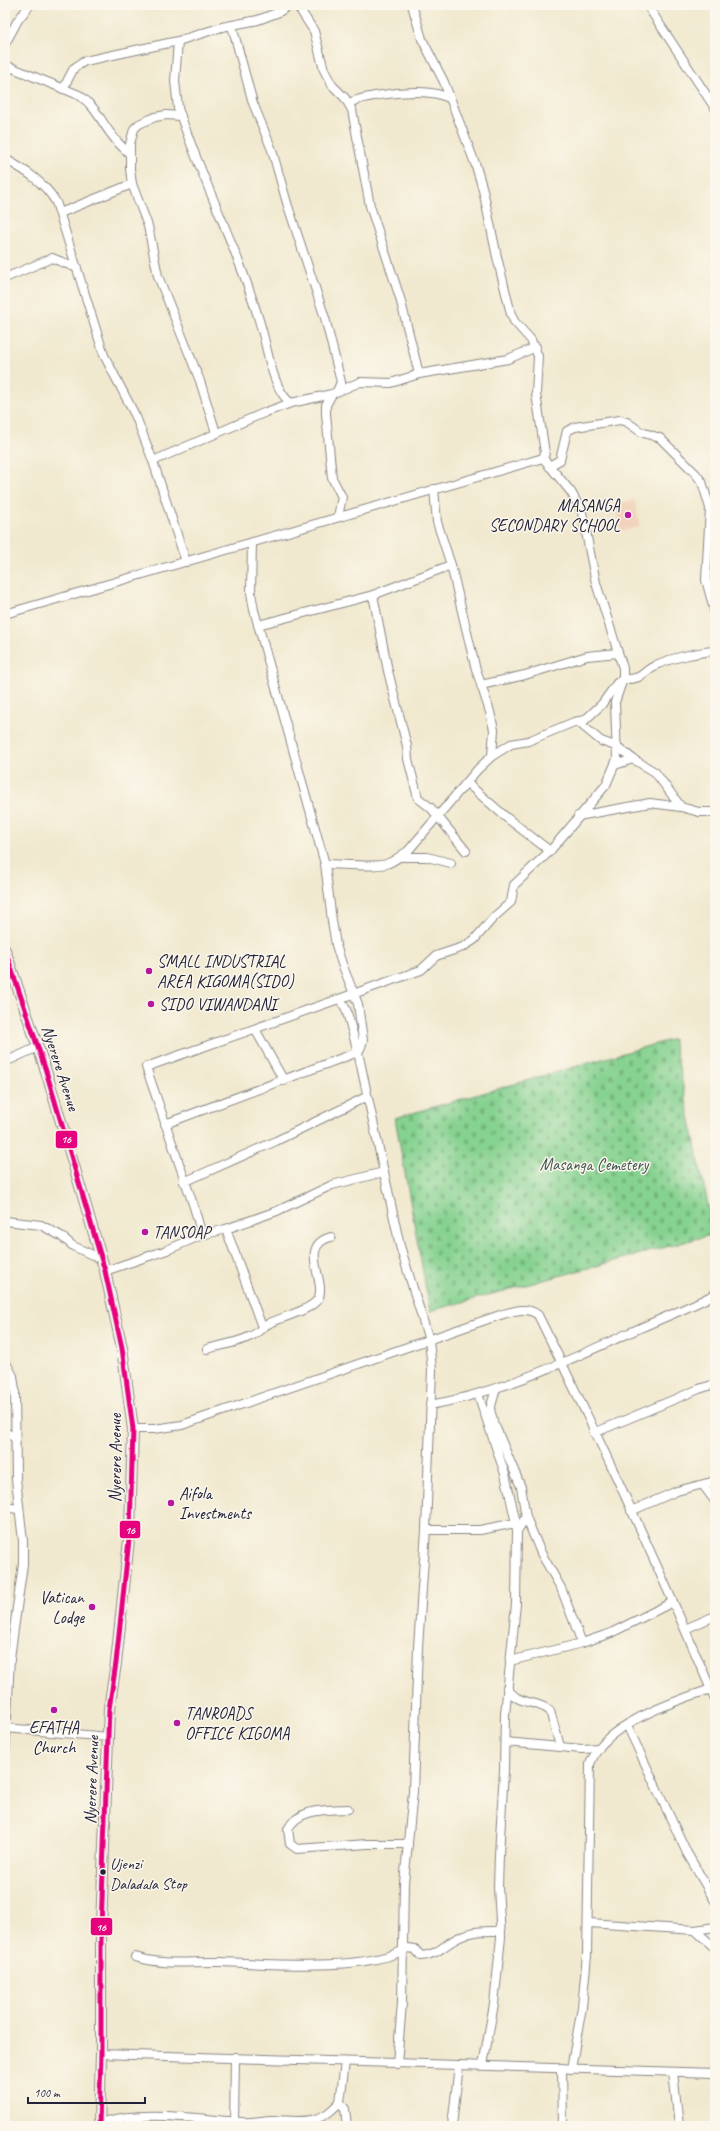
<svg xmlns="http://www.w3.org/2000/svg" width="720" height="2131" font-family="Caveat,sans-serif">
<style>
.built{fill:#f2d4be}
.cemetery{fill:url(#cemetery-stones);stroke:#547a66}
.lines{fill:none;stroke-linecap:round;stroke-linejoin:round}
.minor-casing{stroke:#8a8685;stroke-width:10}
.major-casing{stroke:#8a8685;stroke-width:12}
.minor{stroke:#fff;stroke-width:8}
.major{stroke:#fff;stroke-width:10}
.bus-1-casing{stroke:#fbf7ec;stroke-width:8}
.bus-1{stroke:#e5007d;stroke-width:5}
.poi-dot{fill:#b5179e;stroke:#fbf7ec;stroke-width:1.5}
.bus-dot{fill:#22223b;stroke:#fbf7ec;stroke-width:1.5}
.labels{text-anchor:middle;stroke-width:3;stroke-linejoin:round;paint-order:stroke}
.bus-label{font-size:16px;fill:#22223b;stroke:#fbf7ec;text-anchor:start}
.poi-label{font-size:17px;fill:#22223b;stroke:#fbf7ec;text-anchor:start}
.street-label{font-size:17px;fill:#22223b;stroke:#fbf7ec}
.park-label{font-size:17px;fill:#405754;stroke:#fbf7ec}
.line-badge{stroke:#fbf7ec;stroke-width:1.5}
.badge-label{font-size:11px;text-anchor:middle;font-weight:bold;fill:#fff}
</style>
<defs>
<pattern id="cemetery-stones" width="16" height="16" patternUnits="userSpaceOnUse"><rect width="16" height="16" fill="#86d290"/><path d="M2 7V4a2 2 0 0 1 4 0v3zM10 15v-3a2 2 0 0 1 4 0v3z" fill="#73b47d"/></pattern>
</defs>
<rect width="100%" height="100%" fill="#fbf7ec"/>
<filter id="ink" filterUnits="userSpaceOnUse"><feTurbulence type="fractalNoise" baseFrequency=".025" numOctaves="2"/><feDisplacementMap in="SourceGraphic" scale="8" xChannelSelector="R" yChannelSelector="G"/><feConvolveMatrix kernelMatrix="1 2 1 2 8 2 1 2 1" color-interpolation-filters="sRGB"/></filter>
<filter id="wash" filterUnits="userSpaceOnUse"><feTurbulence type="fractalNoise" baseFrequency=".012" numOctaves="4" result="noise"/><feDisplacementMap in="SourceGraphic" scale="16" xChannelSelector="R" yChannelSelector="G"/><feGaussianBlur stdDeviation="0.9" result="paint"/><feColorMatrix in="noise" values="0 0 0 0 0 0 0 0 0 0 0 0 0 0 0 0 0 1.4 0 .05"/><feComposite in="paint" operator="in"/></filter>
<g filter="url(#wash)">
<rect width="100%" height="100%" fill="#f1e9cf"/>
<polygon class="built" points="635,500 640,527 621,531 615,504"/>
<polygon class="cemetery" points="673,1039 714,1234 430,1311 395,1118"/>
</g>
<g filter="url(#ink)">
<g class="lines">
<g class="minor-casing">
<g id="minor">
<polyline points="297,5 314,31 324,70 332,85 345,98 352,110 370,206 400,298 419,374"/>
<polyline points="647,5 715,108"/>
<polyline points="232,26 253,103 272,150 287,203 325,318 341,382 337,391"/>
<path d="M178 41 175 81 178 108C203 184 242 256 263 334 268 353 274 392 291 403"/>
<polyline points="5,44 18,20 30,5"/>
<path d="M5 65 79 95C96 107 99 118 111 134 116 141 123 148 130 154"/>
<polyline points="63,89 74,68 85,61 178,41 222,27 258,20 279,12 290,5"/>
<path d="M349 103C366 95 412 90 431 93 437 93 443 96 449 98"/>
<polyline points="181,116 166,115 155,117 139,124 134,129 130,144 130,169 132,184 148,226 158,276 200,381 216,433"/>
<path d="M5 159C25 170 44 182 56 202L104 355 136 417 153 461 186 562"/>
<polyline points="60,213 132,184"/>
<polyline points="5,278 52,258 77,268"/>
<polyline points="332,394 326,405 326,414 332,478 342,497 338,517"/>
<polyline points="153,461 266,412 291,403 332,394 360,382 391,383 419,374 508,359 536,347"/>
<polyline points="549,466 560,460 567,431 575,427 620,420 627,422 641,432 660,438 696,474 702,482 710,508 706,580 715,613"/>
<polyline points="373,595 388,671 407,746 408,759 418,798 431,808 466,851"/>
<polyline points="5,614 543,458 545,453 536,394 538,356 531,340 514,321 511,314 497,257 483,190 476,166 444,82 422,39 412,5"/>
<polyline points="258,625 373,595 451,565"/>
<polyline points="481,685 525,675 587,656 618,653"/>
<polyline points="578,722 601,741 618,747 633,759 655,772 681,807 699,812 715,812"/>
<polyline points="492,756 511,744 528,741 574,722 585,720 602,704 617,683 623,679 623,668 596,583 582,512 571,492 543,458"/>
<polyline points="615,765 633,759"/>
<polyline points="467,783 507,818 550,851"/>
<polyline points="578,816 650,803 681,807"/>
<polyline points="400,857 427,857 451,863"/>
<path d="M325 864C343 864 369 868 386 864 394 862 401 855 408 851L478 769 492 756 494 730 490 712 475 666 451 565 437 522 434 489"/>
<polyline points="340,999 346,1009 358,1052 400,1246 429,1340 432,1369 426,1530 418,1647 413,1792 404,1883 402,2003 397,2064"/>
<polyline points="255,1029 284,1081"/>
<polyline points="5,1062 38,1047"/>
<polyline points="165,1124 358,1052 361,1047 363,1040 358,1004 342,964 336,945 332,921 325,864 254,610 251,593 252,542"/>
<polyline points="184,1182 276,1141 366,1097"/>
<polyline points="5,1221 41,1225 61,1236 73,1246 101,1259"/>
<polyline points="226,1229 262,1327"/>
<path d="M202 1235 194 1207 146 1067 421 970 436 956 463 947 474 940 494 917 511 902 514 885 550 851 606 785 617 759 615 702 623 679C644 680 641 672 656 665 671 658 699 652 715 651"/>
<polyline points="105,1271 167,1250 202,1235 226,1229 277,1211 332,1185 384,1172"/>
<path d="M207 1349C221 1345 238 1343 251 1336 258 1333 262 1327 268 1324 281 1317 310 1311 318 1299 328 1282 297 1246 331 1237"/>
<polyline points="5,1361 13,1376 15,1390 16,1479 23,1541 23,1564 10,1658 5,1757"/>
<polyline points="478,1394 505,1474 516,1523"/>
<path d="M430 1405C499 1393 565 1362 629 1333 657 1320 687 1309 715 1294"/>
<polyline points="485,1414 496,1428 521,1487 526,1517 541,1553 561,1588 582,1643"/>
<polyline points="493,1420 490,1410 496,1388"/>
<path d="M133 1429H154L182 1425 500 1315C514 1311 527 1306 538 1315 601 1441 660 1569 715 1699"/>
<polyline points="5,1432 15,1438"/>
<polyline points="594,1433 699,1389 715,1384"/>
<polyline points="703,1485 715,1501"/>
<polyline points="5,1507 18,1509"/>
<polyline points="631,1511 677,1491 715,1481"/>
<polyline points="426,1530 480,1530 516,1523 517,1531 526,1517"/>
<polyline points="685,1629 715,1616"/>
<polyline points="510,1661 582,1643 611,1633 673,1602"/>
<path d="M507 1688C520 1707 536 1699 550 1711L560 1746"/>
<polyline points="627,1725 687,1853 715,1901"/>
<polyline points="5,1728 109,1737"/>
<polyline points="505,1742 582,1749 599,1748"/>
<path d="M348 1809C327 1810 299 1808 288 1829L290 1844 297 1849 367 1844H408"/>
<polyline points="589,1923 695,1930 715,1948"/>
<polyline points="695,1930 715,1927"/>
<path d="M135 1957C165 1966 191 1961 222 1962 271 1964 366 1972 408 1948L415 1949 421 1956C439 1955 445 1943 460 1937 474 1930 486 1931 501 1931"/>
<polyline points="101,2054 715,2073"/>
<polyline points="345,2062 340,2102 345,2109 347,2126"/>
<polyline points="483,2065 494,2004 501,1937 498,1887 499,1855 504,1770 505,1714 516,1604 517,1531"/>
<polyline points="562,2068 563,2126"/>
<path d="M571 2069 582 2007 587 1955 590 1764C593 1757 597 1749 603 1743 625 1719 680 1699 711 1689"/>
<polyline points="673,2072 679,2126"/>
<path d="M99 2123C144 2109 196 2119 242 2122 252 2123 262 2120 272 2120 286 2120 302 2123 315 2119 325 2117 333 2109 340 2102"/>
<polyline points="234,2126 235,2057"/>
<polyline points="452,2126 459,2065"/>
</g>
</g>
<g class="major-casing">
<polyline id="major" points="5,950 46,1071 105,1271 122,1348 133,1429 130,1530 116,1663 109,1709 101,1928 101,2054 99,2126"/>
</g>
<use href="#minor" class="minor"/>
<use href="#major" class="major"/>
<g class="bus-1-casing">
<polyline id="bus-1" points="5,950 46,1071 105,1271 122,1348 133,1429 130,1530 116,1663 109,1709 101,1928 101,2054 99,2126"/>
</g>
<use href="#bus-1" class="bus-1"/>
</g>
</g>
<g class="poi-dot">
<circle cx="628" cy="515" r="4"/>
<circle cx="149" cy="971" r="4"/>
<circle cx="151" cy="1004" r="4"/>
<circle cx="145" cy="1232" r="4"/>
<circle cx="171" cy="1503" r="4"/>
<circle cx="92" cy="1607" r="4"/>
<circle cx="54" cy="1710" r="4"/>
<circle cx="177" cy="1723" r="4"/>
</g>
<circle class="bus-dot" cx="103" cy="1872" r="3.5"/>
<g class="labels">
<g class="bus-label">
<text x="110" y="1869">Ujenzi<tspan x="110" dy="20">Daladala Stop</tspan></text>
</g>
<g class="poi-label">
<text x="620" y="511" text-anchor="end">MASANGA<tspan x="620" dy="20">SECONDARY SCHOOL</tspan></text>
<text x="157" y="967">SMALL INDUSTRIAL<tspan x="157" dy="20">AREA KIGOMA(SIDO)</tspan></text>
<text x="159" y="1010">SIDO VIWANDANI</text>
<text x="153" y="1238">TANSOAP</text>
<text x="179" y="1499">Aifola<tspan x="179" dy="20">Investments</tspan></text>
<text x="84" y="1603" text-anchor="end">Vatican<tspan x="84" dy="20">Lodge</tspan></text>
<text x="185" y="1719">TANROADS<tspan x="185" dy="20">OFFICE KIGOMA</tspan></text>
<text x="54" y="1733" text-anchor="middle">EFATHA<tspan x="54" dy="20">Church</tspan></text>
</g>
<g class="street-label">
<text transform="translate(61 1068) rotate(72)" y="6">Nyerere Avenue</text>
<text transform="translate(115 1458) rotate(-90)" y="6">Nyerere Avenue</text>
<text transform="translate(91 1780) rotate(-88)" y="6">Nyerere Avenue</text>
</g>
<g class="park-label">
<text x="594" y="1170">Masanga Cemetery</text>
</g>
</g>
<g class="line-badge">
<rect x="55" y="1130" width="23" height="19" rx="4" fill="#e5007d"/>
<rect x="119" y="1520" width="22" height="19" rx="4" fill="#e5007d"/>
<rect x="90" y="1917" width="23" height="19" rx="4" fill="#e5007d"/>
</g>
<g class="badge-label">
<text x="66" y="1143">16</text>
<text x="130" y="1534">16</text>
<text x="101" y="1931">16</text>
</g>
<rect width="720" height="2131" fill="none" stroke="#fbf7ec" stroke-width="20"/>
<path d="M28 2097v6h117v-6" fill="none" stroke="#22223b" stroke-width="2"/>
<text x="34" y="2097" font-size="12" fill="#22223b" stroke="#fbf7ec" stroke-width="3" paint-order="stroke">100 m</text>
</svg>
